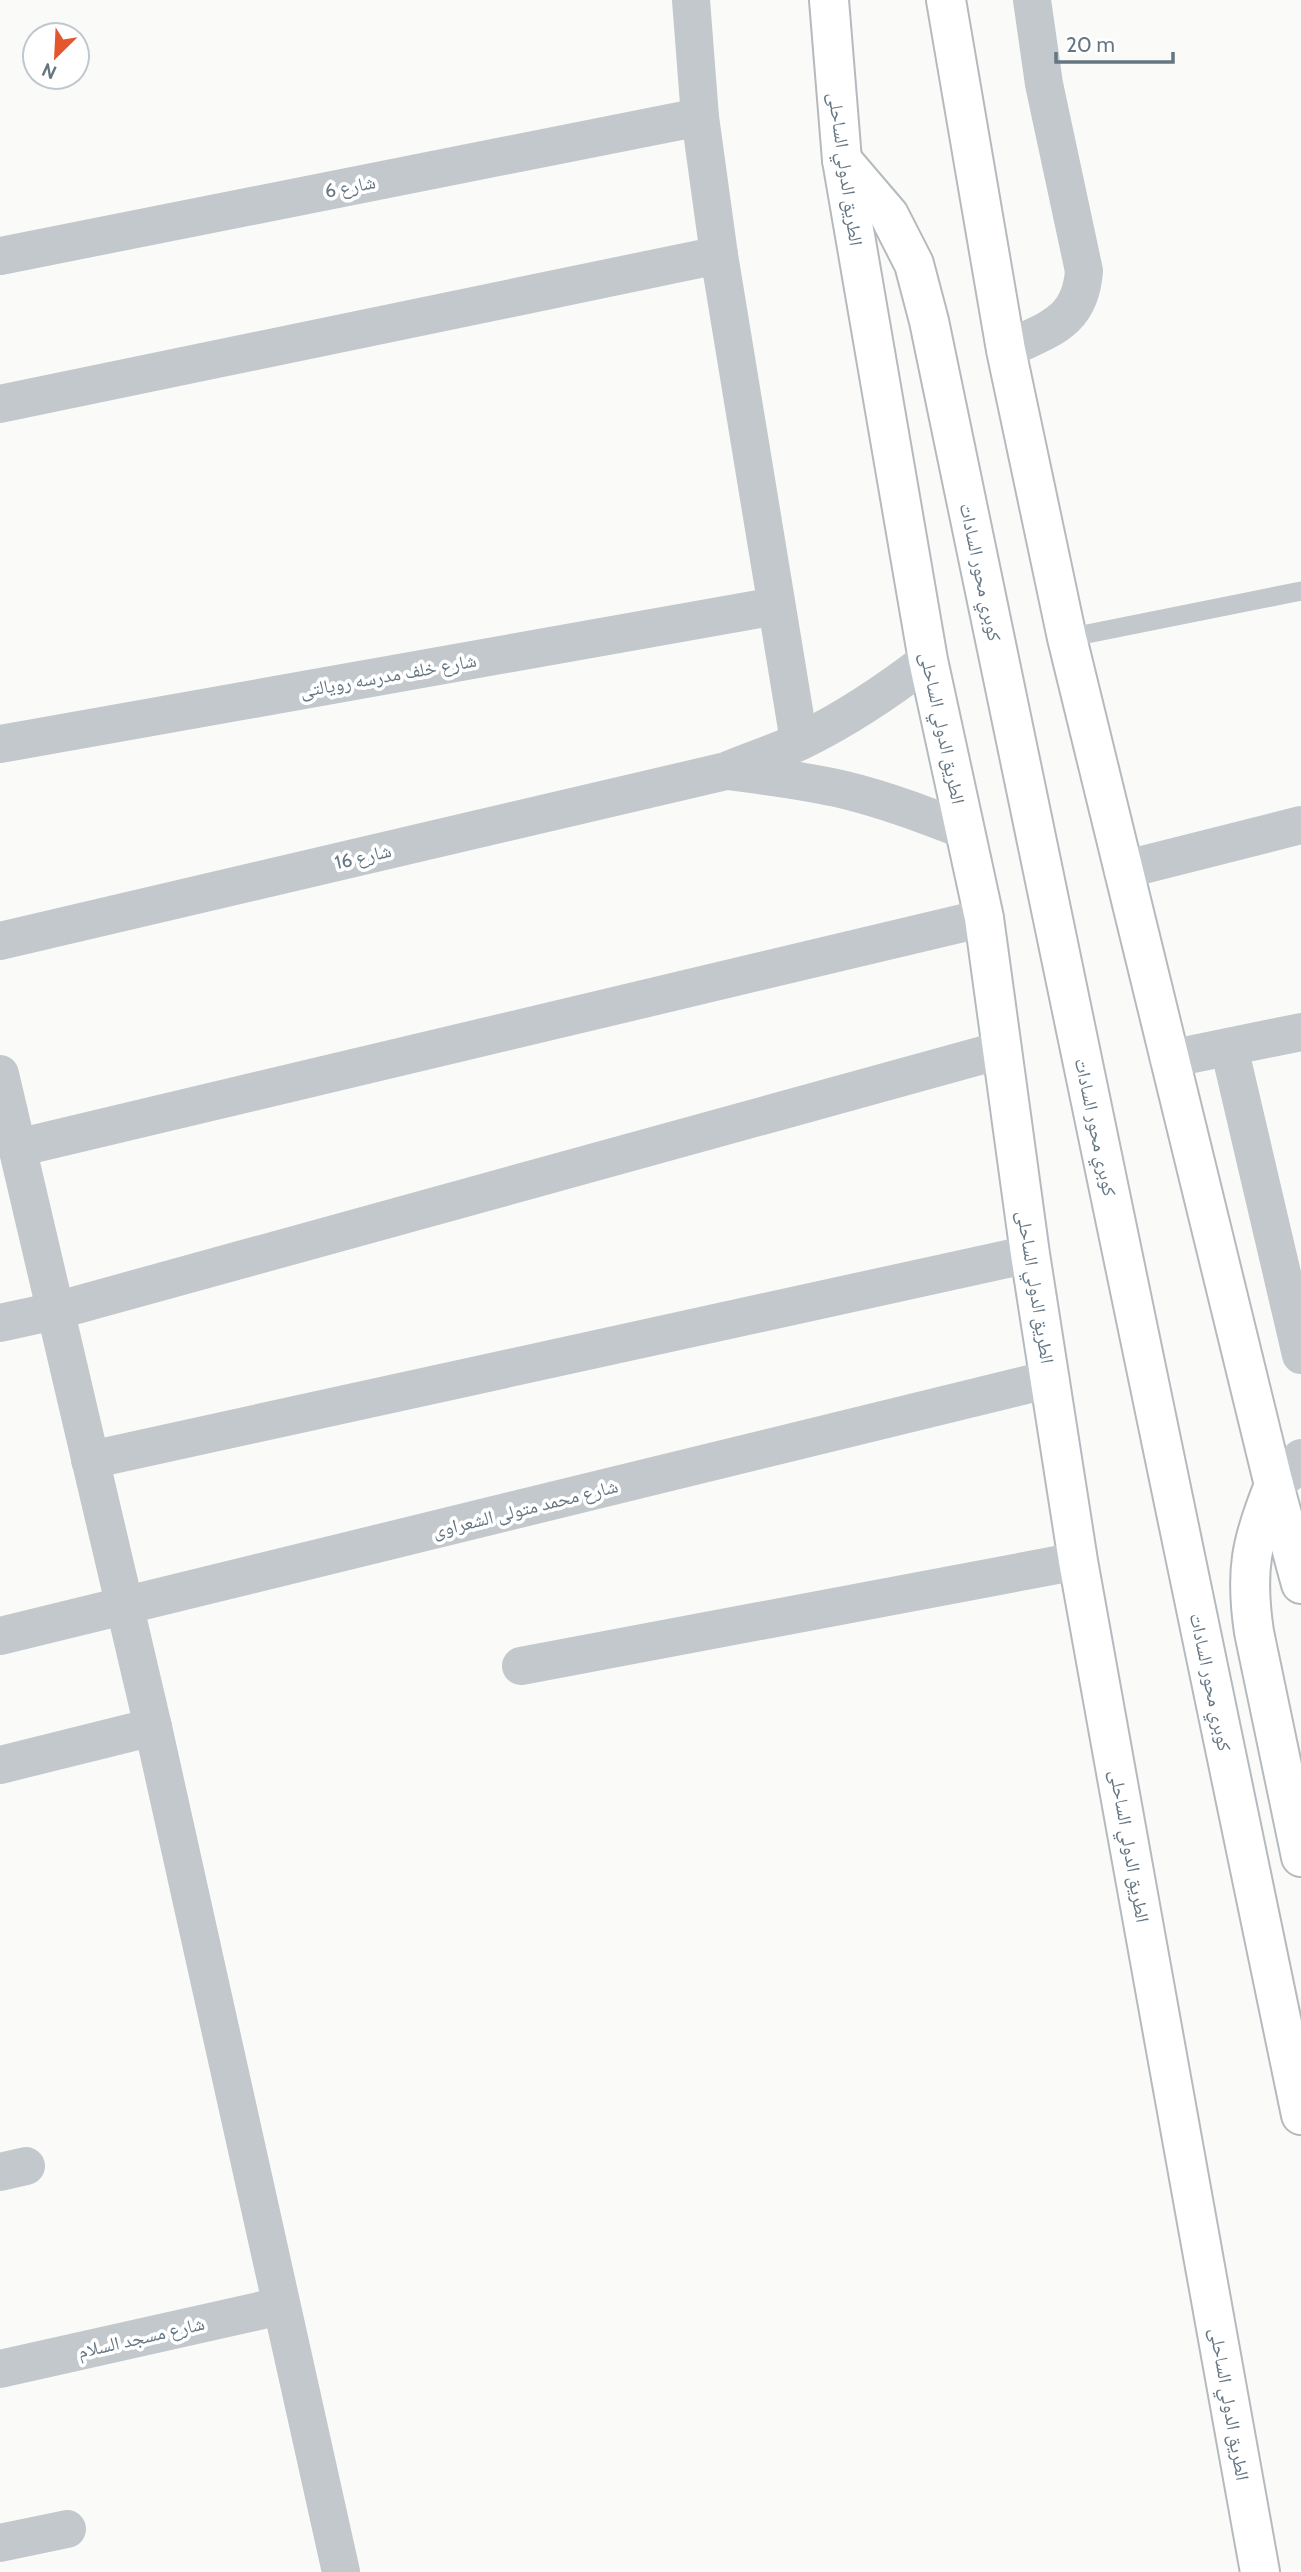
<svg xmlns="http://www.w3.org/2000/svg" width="1301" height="2572" font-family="Cabin,'Noto Naskh Arabic',sans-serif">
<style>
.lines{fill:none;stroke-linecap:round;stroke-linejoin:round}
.primary-casing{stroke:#b5babe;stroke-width:42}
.lane{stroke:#c3c8cc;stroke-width:19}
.street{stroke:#c3c8cc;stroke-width:38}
.primary{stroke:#fff;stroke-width:38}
.labels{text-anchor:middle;stroke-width:7;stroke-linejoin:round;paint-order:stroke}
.street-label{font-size:19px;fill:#657683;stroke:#fff}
</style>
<rect width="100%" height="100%" fill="#fafaf8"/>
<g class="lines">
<g class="primary-casing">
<g id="primary">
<polyline points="829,0 842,160 928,660 984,918 1030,1254 1078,1561 1260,2572"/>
<polyline points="946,0 1006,350 1067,638 1274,1485 1301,1584"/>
<polyline points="842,160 889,215 914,264 929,321 1301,2115"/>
<path d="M1274 1485C1251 1542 1245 1571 1254 1632L1301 1857"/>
</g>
</g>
<polyline class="lane" points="1067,638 1301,591"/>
<g class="street">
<polyline points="691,0 700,117 719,255 799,741"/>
<polyline points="0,256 700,117"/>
<path d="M1006 350C1047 329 1080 324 1084 271L1044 84 1032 0"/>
<polyline points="0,404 719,255"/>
<polyline points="0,744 776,606"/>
<path d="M728 771C767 776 807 781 845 790 886 800 925 815 964 830"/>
<polyline points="1123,870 1301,825"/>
<path d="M0 941 726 771C750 761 777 752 801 741 846 719 888 691 928 660"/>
<polyline points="1229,1047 1301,1355"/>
<polyline points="1169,1059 1301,1032"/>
<polyline points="0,1074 153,1727 341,2572"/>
<polyline points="17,1148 984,918"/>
<polyline points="0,1323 55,1311 1001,1050"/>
<polyline points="90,1460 1030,1254"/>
<polyline points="1274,1485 1290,1472 1301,1458"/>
<polyline points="0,1636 1050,1379"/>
<polyline points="521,1666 1078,1561"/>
<polyline points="0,1765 153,1727"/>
<polyline points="0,2172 26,2166"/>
<polyline points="0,2369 281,2306"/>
<polyline points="0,2543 67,2529"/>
</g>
<use href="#primary" class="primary"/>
</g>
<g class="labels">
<g class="street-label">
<text transform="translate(846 169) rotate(82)" y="7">الطريق الدولي الساحلى</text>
<text transform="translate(350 186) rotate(-11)" y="7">شارع 6</text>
<text transform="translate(981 572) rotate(78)" y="7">كوبري محور السادات</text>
<text transform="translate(388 675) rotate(-10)" y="7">شارع خلف مدرسه رويالتى</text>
<text transform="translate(943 728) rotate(78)" y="7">الطريق الدولي الساحلى</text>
<text transform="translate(363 856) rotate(-13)" y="7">شارع 16</text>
<text transform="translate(1096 1127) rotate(78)" y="7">كوبري محور السادات</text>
<text transform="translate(1036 1287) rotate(81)" y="7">الطريق الدولي الساحلى</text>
<text transform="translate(525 1508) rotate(-14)" y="7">شارع محمد متولى الشعراوى</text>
<text transform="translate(1211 1682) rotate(78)" y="7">كوبري محور السادات</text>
<text transform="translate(1130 1846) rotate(80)" y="7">الطريق الدولي الساحلى</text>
<text transform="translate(141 2337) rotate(-13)" y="7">شارع مسجد السلام</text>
<text transform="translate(1230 2404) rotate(80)" y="7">الطريق الدولي الساحلى</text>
</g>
</g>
<g transform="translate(56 56) rotate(204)"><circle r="33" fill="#ffffff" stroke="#c1c8cd" stroke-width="2"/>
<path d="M0-5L12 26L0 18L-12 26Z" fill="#e4572e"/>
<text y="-10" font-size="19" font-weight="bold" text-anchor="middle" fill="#657683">N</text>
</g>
<path d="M1056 52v10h117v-10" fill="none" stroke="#657683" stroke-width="3.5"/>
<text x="1066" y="52" font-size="21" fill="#657683" stroke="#ffffff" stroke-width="5" paint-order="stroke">20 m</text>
</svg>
